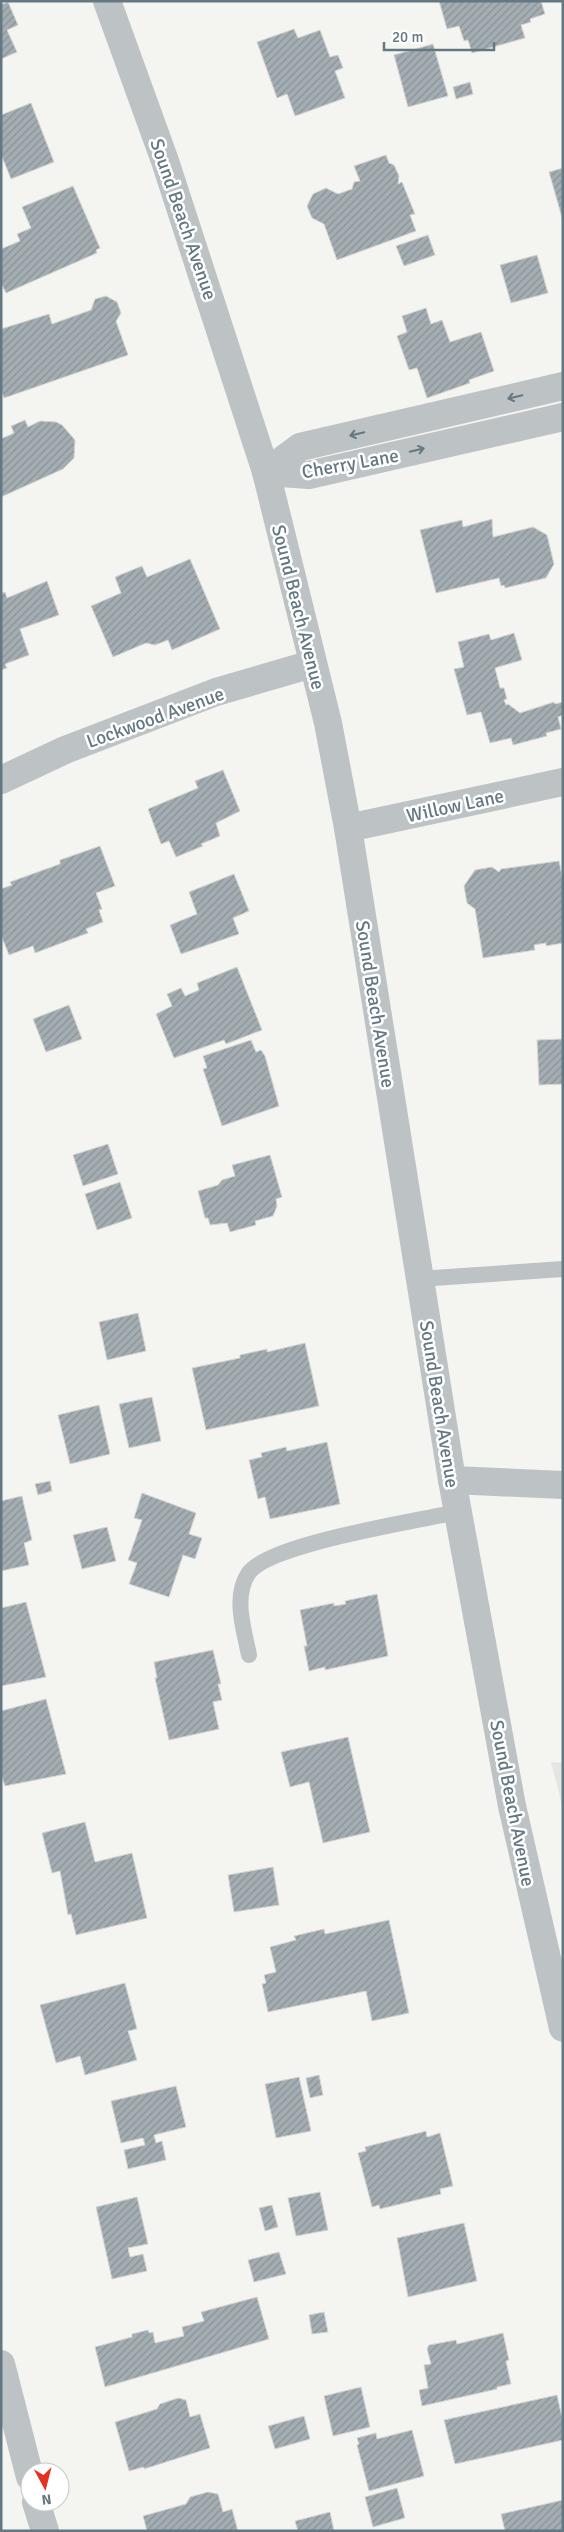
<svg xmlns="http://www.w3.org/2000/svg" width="564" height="2532" font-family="Signika,sans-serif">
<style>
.built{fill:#e5e5e4}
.building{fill:url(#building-hatch);stroke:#d5d5d3}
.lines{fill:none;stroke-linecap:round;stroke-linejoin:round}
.service{stroke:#bdc2c5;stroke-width:16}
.minor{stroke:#bdc2c5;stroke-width:28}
.oneway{stroke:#637882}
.labels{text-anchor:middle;stroke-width:5;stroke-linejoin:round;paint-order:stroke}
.street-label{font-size:19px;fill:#637882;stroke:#fff}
</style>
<defs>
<pattern id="building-hatch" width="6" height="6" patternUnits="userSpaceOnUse" patternTransform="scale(1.25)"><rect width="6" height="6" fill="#a4aeb2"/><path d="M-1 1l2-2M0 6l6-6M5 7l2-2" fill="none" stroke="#899296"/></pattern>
</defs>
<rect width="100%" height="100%" fill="#f4f4f0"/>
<polygon class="built" points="551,1762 563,1763 563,1809"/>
<g class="building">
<polygon points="439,1 541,1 545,14 530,19 531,22 521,25 525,38 472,53 468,40 464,41 459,26 447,29"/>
<polygon points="8,2 18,25 7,30 17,52 1,59 1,5"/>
<polygon points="294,29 298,38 320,30 330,57 338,55 343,68 335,71 345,98 295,116 287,94 277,98 257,42"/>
<polygon points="433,44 448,96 408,107 394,55"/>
<polygon points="470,82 473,94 456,99 453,87"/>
<polygon points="31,103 54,162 11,179 1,154 1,115"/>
<polygon points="386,155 389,163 394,165 399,176 398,184 402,182 415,214 410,215 416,231 337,260 324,224 312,218 307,206 313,194 326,188 338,194 352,189 354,182 360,181 354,166"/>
<polygon points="563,168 563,221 549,172"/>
<polygon points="73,186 100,248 96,250 97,253 6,293 1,283 1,249 20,241 17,234 31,228 22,207"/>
<polygon points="428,235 435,255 404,266 396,246"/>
<polygon points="537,255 548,293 511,303 500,265"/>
<polygon points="106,296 117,302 121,313 116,321 128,355 4,398 1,390 1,329 49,314 52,324 91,310 95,299"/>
<polygon points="426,308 431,324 442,320 450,342 481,332 494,371 469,380 470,383 427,398 417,368 409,370 397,336 407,332 402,316"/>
<polygon points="25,420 28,427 40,421 56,422 62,425 75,440 74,458 63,469 1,497 1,439 14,433 11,426"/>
<polygon points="492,519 493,537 533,527 547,535 554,564 546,578 505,588 504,585 501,586 499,578 436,593 420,530 462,520 463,527"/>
<polygon points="190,559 220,629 172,650 168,640 155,645 146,643 113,657 91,606 121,593 115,577 142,566 147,577"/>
<polygon points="47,581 59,615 20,629 29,655 5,664 7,668 1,670 1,594 5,592 7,598"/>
<polygon points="514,633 522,660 495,668 500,688 504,688 507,699 504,700 506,705 508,704 520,713 554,702 555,704 563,702 563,715 558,717 561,729 546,733 547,736 513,745 511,738 490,743 481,712 467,715 454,669 464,667 458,642 489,634 491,640"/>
<polygon points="223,770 240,811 216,823 220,836 201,844 203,846 176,857 169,841 161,844 148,809 198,788 195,781"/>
<polygon points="100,846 115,886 96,893 102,909 99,910 103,922 86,929 88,933 35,953 33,946 9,955 1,935 1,889 12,885 10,882 60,864 60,860"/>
<polygon points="559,861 563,881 563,943 546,946 546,943 534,945 535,950 483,958 475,909 467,903 464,886 475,870 492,867 499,872 501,869"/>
<polygon points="234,874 249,911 233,918 239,934 181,954 170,925 197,914 189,892"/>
<polygon points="237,967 262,1030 226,1044 224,1040 174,1058 156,1014 172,1006 167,994 181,988 185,996 199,990 197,983"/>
<polygon points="69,1005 82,1039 46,1052 33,1019"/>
<polygon points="562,1039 563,1084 539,1085 537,1040"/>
<polygon points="251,1040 256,1052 261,1050 265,1056 279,1106 222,1126 203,1069 207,1068 203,1056"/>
<polygon points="108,1144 118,1174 83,1186 73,1155"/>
<polygon points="270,1155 282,1197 276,1199 277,1206 273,1216 255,1221 256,1225 230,1232 227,1223 210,1225 208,1218 205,1218 198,1191 218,1185 222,1180 235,1176 232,1165"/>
<polygon points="120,1182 132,1218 97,1230 85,1194"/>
<polygon points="138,1313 146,1351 107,1360 99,1322"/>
<polygon points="305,1343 319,1406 206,1430 192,1368 240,1358 240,1355 267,1349 267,1352"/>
<polygon points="152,1397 161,1441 129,1448 119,1404"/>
<polygon points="99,1405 110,1454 70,1464 58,1415"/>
<polygon points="327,1442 340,1504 270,1519 265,1497 258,1499 249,1460 262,1457 261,1453 286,1447 287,1451"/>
<polygon points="50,1481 52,1491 38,1495 35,1484"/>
<polygon points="142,1493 196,1513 189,1534 202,1538 195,1559 183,1555 169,1597 129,1584 137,1563 128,1560 142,1520 134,1518"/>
<polygon points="22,1496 32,1540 24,1543 29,1565 1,1571 1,1501"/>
<polygon points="107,1527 116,1561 82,1569 73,1535"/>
<polygon points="377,1594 388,1656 325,1670 325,1667 309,1671 304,1646 307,1646 300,1610 334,1603 334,1606 346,1604 345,1601"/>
<polygon points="26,1602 46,1677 1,1686 1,1608"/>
<polygon points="213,1650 221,1684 218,1684 222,1700 213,1702 219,1729 169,1740 155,1678 157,1678 154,1662"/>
<polygon points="46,1699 66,1774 5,1786 1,1774 1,1711"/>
<polygon points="348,1737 370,1832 323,1843 309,1782 290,1787 281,1752"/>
<polygon points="85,1822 95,1862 132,1853 147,1918 76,1935 71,1914 68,1915 60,1871 52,1873 42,1833"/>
<polygon points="273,1867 279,1905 234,1912 228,1875"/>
<polygon points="389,1920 409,2013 372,2021 366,1991 268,2012 262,1984 266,1983 264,1975 276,1972 270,1947 296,1940 294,1936 324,1929 325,1934"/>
<polygon points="125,1983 137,2029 128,2031 137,2060 85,2075 80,2056 56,2063 40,2005"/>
<polygon points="319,2075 323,2095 310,2098 306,2078"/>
<polygon points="299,2077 311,2131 276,2138 265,2084"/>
<polygon points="176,2086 186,2127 154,2135 156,2143 162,2141 166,2160 128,2169 124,2150 145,2145 143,2138 121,2143 111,2101"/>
<polygon points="426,2131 427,2137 440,2133 453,2186 440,2189 441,2194 380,2209 379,2205 372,2207 358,2153 366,2151 365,2147"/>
<polygon points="320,2192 328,2230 296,2236 288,2198"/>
<polygon points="137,2197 148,2244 128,2248 130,2257 143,2254 147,2271 112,2279 96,2207"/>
<polygon points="272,2205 278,2227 265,2231 259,2208"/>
<polygon points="464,2223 477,2281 408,2297 397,2238"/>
<polygon points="279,2252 286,2274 254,2282 248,2260"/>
<polygon points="257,2297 269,2339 105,2387 95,2347 132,2337 132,2334 148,2330 149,2333 153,2332 155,2343 184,2336 182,2327 204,2321 201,2312"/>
<polygon points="324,2312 328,2332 312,2334 309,2315"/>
<polygon points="503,2333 509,2360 506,2361 511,2384 497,2387 497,2389 422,2406 419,2390 428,2388 424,2365 431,2364 427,2349 429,2345 456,2340 457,2344"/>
<polygon points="361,2387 370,2427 333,2436 324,2396"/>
<polygon points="557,2395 563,2422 563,2440 455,2464 444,2420"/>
<polygon points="178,2398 186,2400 190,2417 200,2414 210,2448 144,2469 144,2467 129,2471 115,2422 157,2409 160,2404"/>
<polygon points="304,2416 310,2439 275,2449 268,2426"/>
<polygon points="412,2430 424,2476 369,2491 357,2445 359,2444 357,2438 376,2433 377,2439"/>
<polygon points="397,2488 405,2518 373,2527 365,2497"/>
<polygon points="208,2492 218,2494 223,2512 232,2509 238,2531 147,2531 143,2516 186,2504 190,2497"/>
<polygon points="563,2500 563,2531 505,2531 501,2514"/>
<polygon points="330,2512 334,2531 298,2531 295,2521"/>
</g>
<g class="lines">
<g class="service">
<polyline points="419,1279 563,1269"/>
<path d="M249 1655C244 1630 233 1597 248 1574 266 1544 418 1521 457 1512"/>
</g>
<g class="minor">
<polyline points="107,1 165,161 266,472 328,723 348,828 452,1480 512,1806 563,2028"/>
<polyline points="266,472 300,447 563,386"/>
<polyline points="266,472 309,475 563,417"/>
<polyline points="1,780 65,750 216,692 312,664"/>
<polyline points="348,828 563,782"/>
<polyline points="452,1480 563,1485"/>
<polyline points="1,2364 30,2477"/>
<polyline points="36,2502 45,2531"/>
</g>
</g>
<defs><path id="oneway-shaft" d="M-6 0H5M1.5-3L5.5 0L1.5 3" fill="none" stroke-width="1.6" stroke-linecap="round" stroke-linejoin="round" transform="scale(1.25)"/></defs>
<g class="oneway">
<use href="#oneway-shaft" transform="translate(515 397) rotate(167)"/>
<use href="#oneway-shaft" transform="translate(357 434) rotate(167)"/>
<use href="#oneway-shaft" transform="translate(417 450) rotate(-13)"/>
</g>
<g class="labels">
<g class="street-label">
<text transform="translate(184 219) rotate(71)" y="7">Sound Beach Avenue</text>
<text transform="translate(350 463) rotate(-10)" y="7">Cherry Lane</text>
<text transform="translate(299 607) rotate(76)" y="7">Sound Beach Avenue</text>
<text transform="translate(155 717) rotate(-20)" y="7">Lockwood Avenue</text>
<text transform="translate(455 805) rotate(-12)" y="7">Willow Lane</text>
<text transform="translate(376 1004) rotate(81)" y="7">Sound Beach Avenue</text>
<text transform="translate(440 1404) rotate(81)" y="7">Sound Beach Avenue</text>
<text transform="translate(513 1803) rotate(79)" y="7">Sound Beach Avenue</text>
</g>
</g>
<rect width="564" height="2532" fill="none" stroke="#637882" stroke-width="5"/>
<g transform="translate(45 2487) rotate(173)"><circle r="24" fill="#ffffff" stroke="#c1c9cd"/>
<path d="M0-4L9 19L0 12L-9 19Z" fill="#e53120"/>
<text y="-8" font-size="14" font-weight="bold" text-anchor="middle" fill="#637882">N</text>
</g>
<path d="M384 42v8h110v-8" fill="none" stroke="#637882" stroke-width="2.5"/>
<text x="392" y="42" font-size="15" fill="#637882" stroke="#ffffff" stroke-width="4" paint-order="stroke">20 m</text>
</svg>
